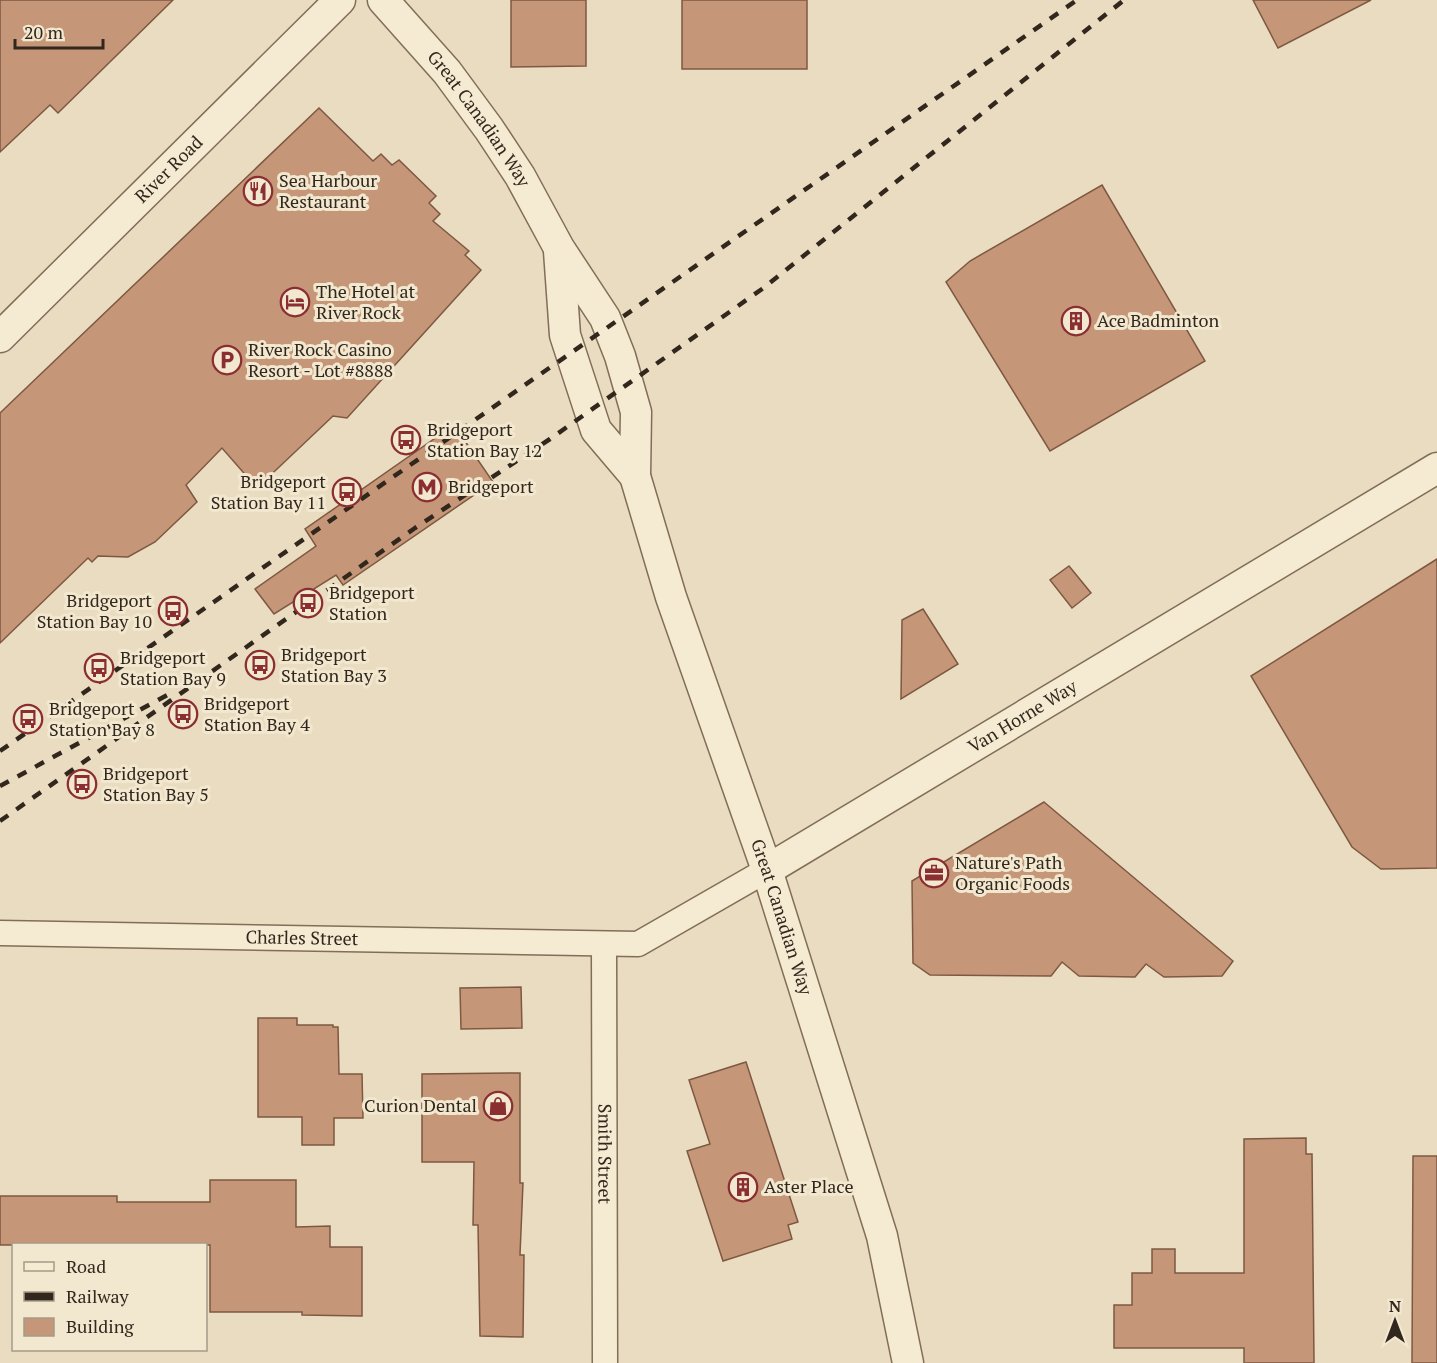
<svg xmlns="http://www.w3.org/2000/svg" width="1437" height="1363" font-family="'PT Serif',serif">
<style>
.building{fill:#c59778;stroke:#7e5841;stroke-width:1.5}
.lines{fill:none;stroke-linecap:round;stroke-linejoin:round}
.minor-casing{stroke:#816e59;stroke-width:27}
.tertiary-casing{stroke:#816e59;stroke-width:33}
.minor{stroke:#f5ead2;stroke-width:24}
.tertiary{stroke:#f5ead2;stroke-width:30}
.rail{stroke:#32271d;stroke-width:4.5;stroke-dasharray:10 10;stroke-linecap:butt}
.labels{text-anchor:middle;stroke-width:6;stroke-linejoin:round;paint-order:stroke}
.street-label{font-size:18px;fill:#32271d;stroke:#f2e7cf}
.poi-label{font-size:18px;fill:#32271d;stroke:#f2e7cf;text-anchor:start}
</style>
<rect width="100%" height="100%" fill="#eadcc0"/>
<g class="building">
<polygon points="0,0 173,0 58,113 50,105 0,152"/>
<polygon points="511,0 586,0 586,66 511,67"/>
<rect x="682" y="0" width="125" height="69"/>
<polygon points="1253,0 1371,0 1278,48"/>
<polygon points="319,108 373,161 381,154 392,165 399,160 436,196 429,203 440,214 433,221 469,251 465,255 481,270 347,418 333,416 257,488 222,448 186,485 197,502 155,542 128,557 98,556 92,562 88,558 0,643 0,413"/>
<polygon points="1102,185 1205,361 1050,451 946,282 970,261"/>
<polygon points="454,425 493,482 343,585 336,575 274,614 255,589 316,546 305,529"/>
<polygon points="1437,559 1437,868 1381,869 1352,847 1251,676"/>
<polygon points="1069,566 1091,593 1072,608 1050,580"/>
<polygon points="923,609 958,664 901,699 902,620"/>
<polygon points="1044,802 1233,961 1222,976 1164,977 1146,964 1135,977 1079,976 1062,962 1051,976 930,975 913,963 912,881"/>
<polygon points="521,987 522,1028 461,1029 460,988"/>
<polygon points="258,1018 297,1018 297,1025 333,1025 333,1027 338,1027 339,1074 362,1074 363,1118 334,1118 334,1145 302,1145 302,1117 258,1117"/>
<polygon points="746,1062 798,1222 788,1225 792,1239 723,1261 687,1151 710,1144 689,1080"/>
<polygon points="520,1073 520,1183 523,1183 520,1255 524,1255 523,1337 480,1336 478,1225 473,1225 474,1162 422,1162 422,1074"/>
<polygon points="1306,1138 1306,1154 1312,1154 1314,1363 1244,1363 1244,1348 1114,1348 1114,1305 1132,1305 1132,1273 1152,1273 1152,1249 1175,1249 1175,1273 1244,1273 1244,1139"/>
<polygon points="1413,1156 1437,1156 1437,1363 1412,1363"/>
<polygon points="210,1180 296,1180 296,1227 330,1226 330,1247 362,1247 362,1316 302,1315 302,1312 210,1312 210,1245 0,1245 0,1196 117,1196 117,1202 210,1202"/>
</g>
<g class="lines">
<g class="minor-casing">
<g id="minor">
<path id="s1" d="M0 933 638 944 767 870"/>
<path id="s2" d="M604 944 605 1363"/>
</g>
</g>
<g class="tertiary-casing">
<g id="tertiary">
<path id="s3" d="M383 0 447 72 489 129 520 176 559 248 605 318 620 356 636 412 635 476 671 597 767 870 882 1236 908 1363"/>
<polyline points="559,251 565,335 596,430 635,476"/>
<path id="s4" d="M0 337 340 0"/>
<path id="s5" d="M767 870 1437 468"/>
</g>
</g>
<use href="#minor" class="minor"/>
<use href="#tertiary" class="tertiary"/>
<g class="rail">
<polyline points="0,751 1077,0"/>
<polyline points="0,786 169,694"/>
<polyline points="0,821 415,528 550,439 762,289 1124,0"/>
</g>
</g>
<defs>
<g id="restaurant-ring" transform="scale(1.5)"><circle r="9.5" fill="#f2e7cf" stroke="#8b2e31" stroke-width="1.5"/><path d="M-5-6h1v4h1v-4h1v4h1v-4h1v5L-1.5 .5V6h-2V.5L-5-1ZM5-6V6H3V1.5H1.5Q1.5-4 5-6Z" fill="#8b2e31"/></g>
<g id="hotel-ring" transform="scale(1.5)"><circle r="9.5" fill="#f2e7cf" stroke="#8b2e31" stroke-width="1.5"/><path d="M-6-4.5h1.5V1H6V5H4.5V3h-9V5H-6ZM-4 0a1.8 1.8 0 1 1 3.6 0ZM.5 0V-2.5h3Q6-2.5 6 0Z" fill="#8b2e31"/></g>
<g id="building-ring" transform="scale(1.5)"><circle r="9.5" fill="#f2e7cf" stroke="#8b2e31" stroke-width="1.5"/><path d="M-4-6H4V6H1V3H-1V6H-4ZM-2.5-4.3h1.7v1.8h-1.7ZM.8-4.3h1.7v1.8H.8ZM-2.5-1h1.7V.8h-1.7ZM.8-1h1.7V.8H.8Z" fill="#8b2e31"/></g>
<g id="parking-ring" transform="scale(1.5)"><circle r="9.5" fill="#f2e7cf" stroke="#8b2e31" stroke-width="1.5"/><path d="M-3.5-5.5H1a3.5 3.5 0 0 1 0 7H-1V5.5H-3.5ZM-1-3.4V-.6H.8a1.4 1.4 0 0 0 0-2.8Z" fill="#8b2e31"/></g>
<g id="bus-ring" transform="scale(1.5)"><circle r="9.5" fill="#f2e7cf" stroke="#8b2e31" stroke-width="1.5"/><path d="M-5-6H5V4H4V6H2V4H-2V6H-4V4H-5ZM-3.5-4V0h7V-4ZM-3.5 1.2v1.5H-2V1.2ZM2 1.2v1.5H3.5V1.2Z" fill="#8b2e31"/></g>
<g id="metro-ring" transform="scale(1.5)"><circle r="9.5" fill="#f2e7cf" stroke="#8b2e31" stroke-width="1.5"/><path d="M-5.5 5V-5H-3L0 0L3-5H5.5V5H3V-.5L0 4L-3-.5V5Z" fill="#8b2e31"/></g>
<g id="office-ring" transform="scale(1.5)"><circle r="9.5" fill="#f2e7cf" stroke="#8b2e31" stroke-width="1.5"/><path d="M-6-3h4V-5.5h4V-3h4V5H-6ZM-1-4.5V-3h2v-1.5ZM-6 0V1H6V0Z" fill="#8b2e31"/></g>
<g id="shop-ring" transform="scale(1.5)"><circle r="9.5" fill="#f2e7cf" stroke="#8b2e31" stroke-width="1.5"/><path d="M-5-2.5h2.3a2.7 3.5 0 0 1 5.4 0H5L5.5 6h-11ZM-1.5-2.5h3a1.5 2.3 0 0 0-3 0Z" fill="#8b2e31"/></g>
</defs>
<g fill-rule="evenodd">
<use href="#restaurant-ring" x="258" y="191"/>
<use href="#hotel-ring" x="295" y="302"/>
<use href="#building-ring" x="1076" y="321"/>
<use href="#parking-ring" x="227" y="360"/>
<use href="#bus-ring" x="406" y="440"/>
<use href="#metro-ring" x="427" y="487"/>
<use href="#bus-ring" x="347" y="492"/>
<use href="#bus-ring" x="308" y="603"/>
<use href="#bus-ring" x="173" y="611"/>
<use href="#bus-ring" x="260" y="665"/>
<use href="#bus-ring" x="99" y="668"/>
<use href="#bus-ring" x="183" y="714"/>
<use href="#bus-ring" x="28" y="719"/>
<use href="#bus-ring" x="82" y="784"/>
<use href="#office-ring" x="934" y="873"/>
<use href="#shop-ring" x="498" y="1106"/>
<use href="#building-ring" x="743" y="1187"/>
</g>
<g class="labels">
<g class="street-label">
<text dy="6" stroke="none"><textPath href="#s3" startOffset="153">Great Canadian Way</textPath></text>
<text dy="6" stroke="none"><textPath href="#s4" startOffset="238">River Road</textPath></text>
<text dy="6" stroke="none"><textPath href="#s5" startOffset="298">Van Horne Way</textPath></text>
<text dy="6" stroke="none"><textPath href="#s3" startOffset="1017">Great Canadian Way</textPath></text>
<text dy="6" stroke="none"><textPath href="#s1" startOffset="302">Charles Street</textPath></text>
<text dy="6" stroke="none"><textPath href="#s2" startOffset="210">Smith Street</textPath></text>
</g>
<g class="poi-label">
<text x="279" y="187">Sea Harbour<tspan x="279" dy="21">Restaurant</tspan></text>
<text x="316" y="298">The Hotel at<tspan x="316" dy="21">River Rock</tspan></text>
<text x="1097" y="327">Ace Badminton</text>
<text x="248" y="356">River Rock Casino<tspan x="248" dy="21">Resort - Lot #8888</tspan></text>
<text x="427" y="436">Bridgeport<tspan x="427" dy="21">Station Bay 12</tspan></text>
<text x="326" y="488" text-anchor="end">Bridgeport<tspan x="326" dy="21">Station Bay 11</tspan></text>
<text x="448" y="493">Bridgeport</text>
<text x="329" y="599">Bridgeport<tspan x="329" dy="21">Station</tspan></text>
<text x="152" y="607" text-anchor="end">Bridgeport<tspan x="152" dy="21">Station Bay 10</tspan></text>
<text x="281" y="661">Bridgeport<tspan x="281" dy="21">Station Bay 3</tspan></text>
<text x="120" y="664">Bridgeport<tspan x="120" dy="21">Station Bay 9</tspan></text>
<text x="204" y="710">Bridgeport<tspan x="204" dy="21">Station Bay 4</tspan></text>
<text x="49" y="715">Bridgeport<tspan x="49" dy="21">Station Bay 8</tspan></text>
<text x="103" y="780">Bridgeport<tspan x="103" dy="21">Station Bay 5</tspan></text>
<text x="955" y="869">Nature's Path<tspan x="955" dy="21">Organic Foods</tspan></text>
<text x="477" y="1112" text-anchor="end">Curion Dental</text>
<text x="764" y="1193">Aster Place</text>
</g>
</g>
<rect x="12" y="1243" width="195" height="108" fill="#f2e7cf" stroke="#a59a88" stroke-width="1.5"/>
<rect x="24" y="1262" width="30" height="9" fill="#f5ead2" stroke="#a59a88" stroke-width="1.5"/>
<text x="66" y="1273" font-size="18" fill="#32271d">Road</text>
<rect x="24" y="1292" width="30" height="9" fill="#32271d" stroke="#a59a88" stroke-width="1.5"/>
<text x="66" y="1303" font-size="18" fill="#32271d">Railway</text>
<rect x="24" y="1318" width="30" height="18" fill="#c59778" stroke="#a59a88" stroke-width="1.5"/>
<text x="66" y="1333" font-size="18" fill="#32271d">Building</text>
<g transform="translate(1395 1321)" stroke="#f2e7cf" stroke-width="4.5" paint-order="stroke">
<path d="M0-4.5L10 22L0 15L-10 22Z" fill="#32271d"/>
<text y="-9" font-size="16" font-weight="bold" text-anchor="middle" fill="#32271d">N</text>
</g>
<path d="M15 39v9h88v-9" fill="none" stroke="#32271d" stroke-width="3"/>
<text x="24" y="39" font-size="18" fill="#32271d" stroke="#f2e7cf" stroke-width="4.5" paint-order="stroke">20 m</text>
</svg>
